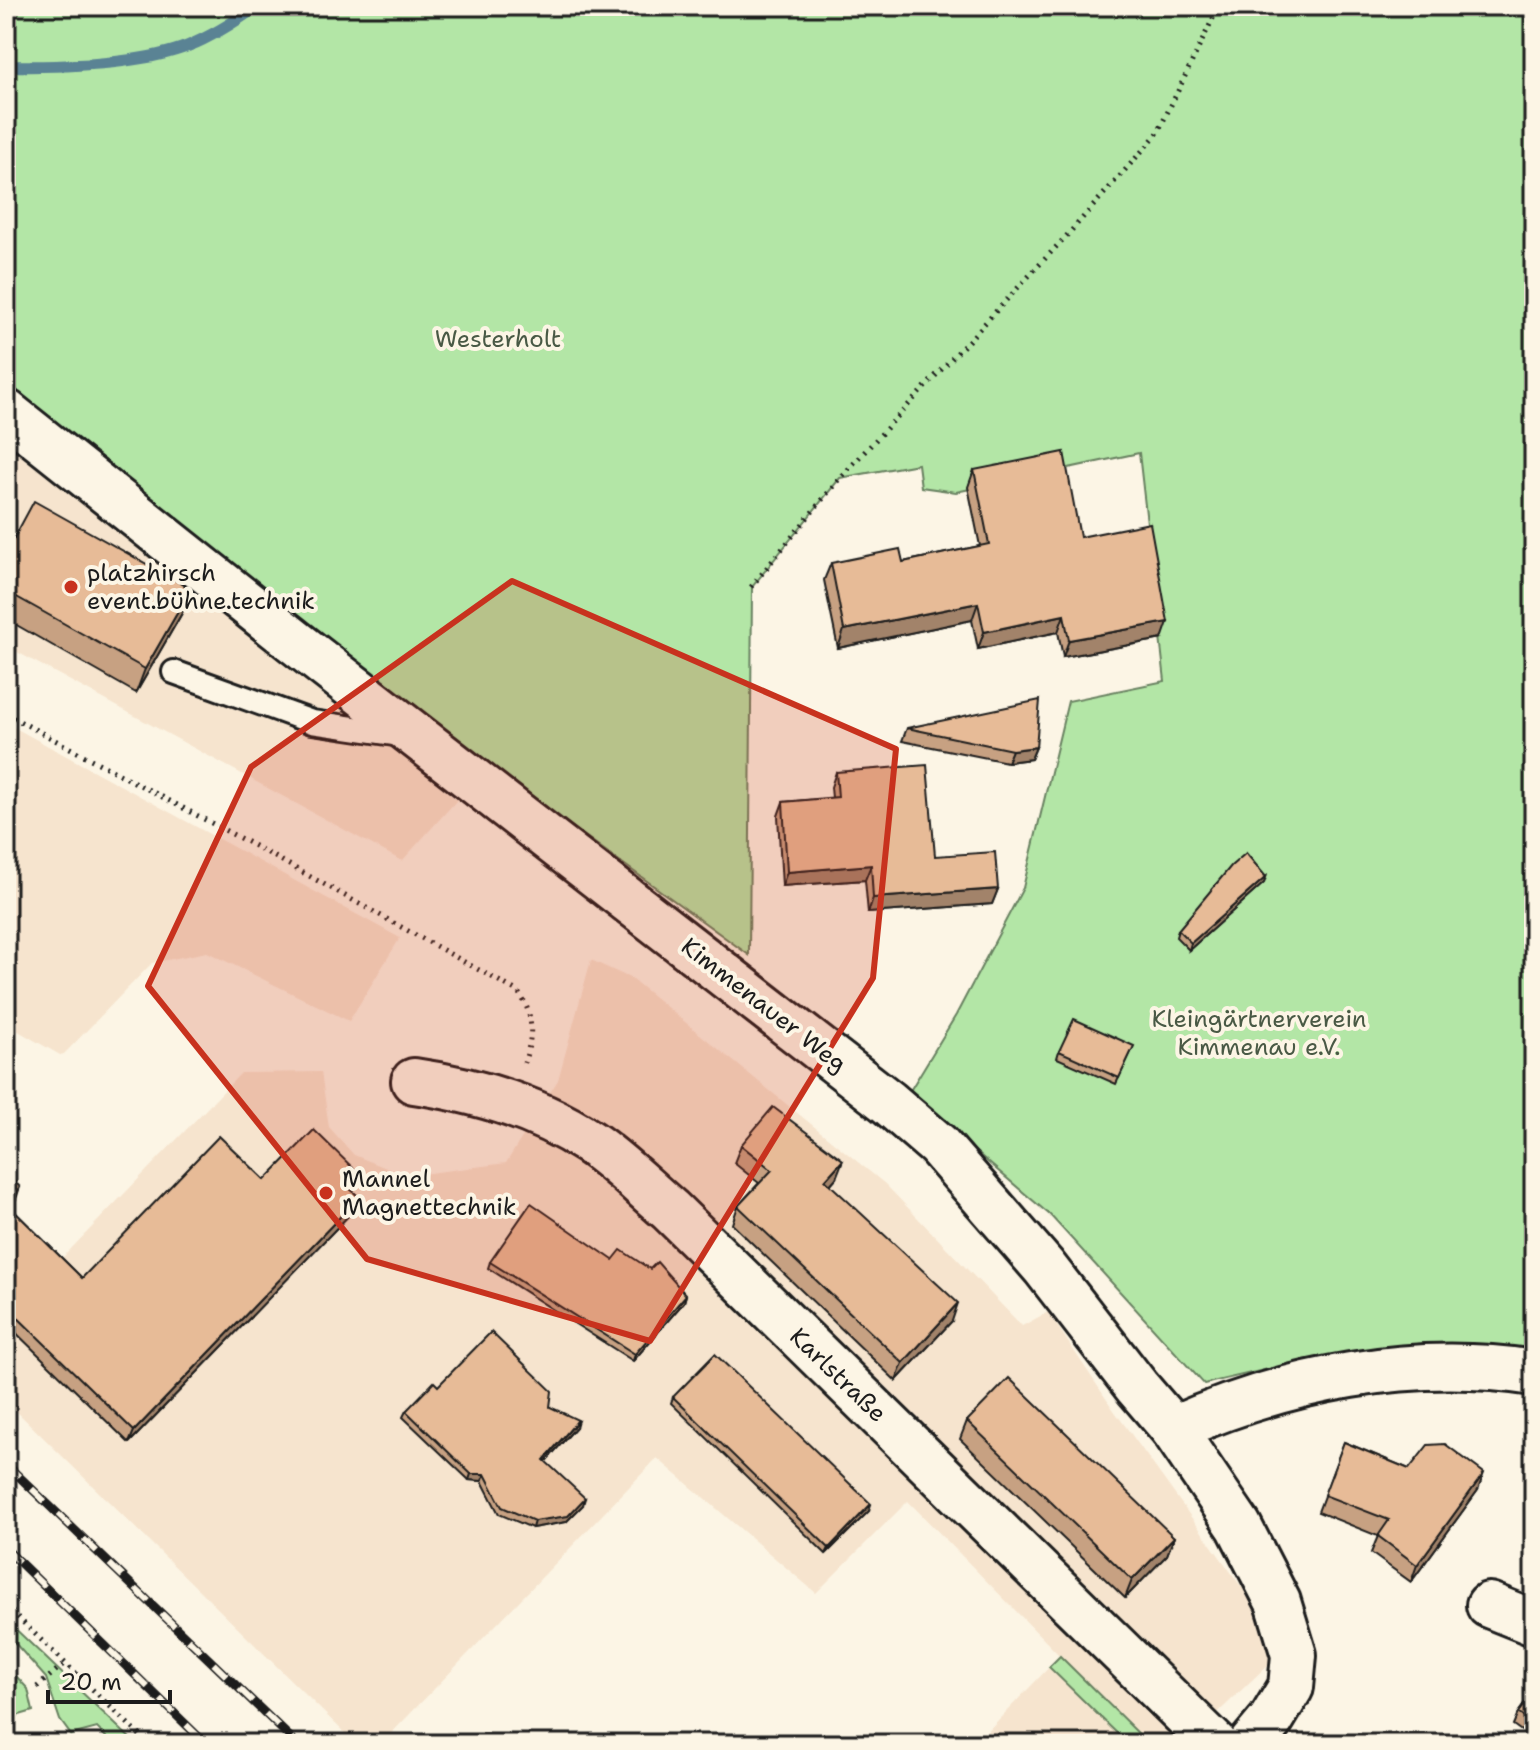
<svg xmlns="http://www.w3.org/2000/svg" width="1540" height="1750" font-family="'Shantell Sans',sans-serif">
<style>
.built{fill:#f6e4ce}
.green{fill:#b3e6a6;stroke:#688161;stroke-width:2}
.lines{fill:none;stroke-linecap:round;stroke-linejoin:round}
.stream{stroke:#5a8394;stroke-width:12}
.service-casing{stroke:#1c1c1c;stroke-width:28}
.minor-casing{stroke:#1c1c1c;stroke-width:50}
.path{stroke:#1c1c1c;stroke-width:5;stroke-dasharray:2 6;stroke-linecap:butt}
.service{stroke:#fcf5e5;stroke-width:22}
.minor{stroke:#fcf5e5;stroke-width:44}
.rail-casing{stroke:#1c1c1c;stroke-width:9}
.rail{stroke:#fcf5e5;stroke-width:6;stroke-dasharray:18;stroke-linecap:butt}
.wall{fill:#c7a182;stroke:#1c1c1c;stroke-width:2}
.shaded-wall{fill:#a2836a;stroke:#1c1c1c;stroke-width:2}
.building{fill:#e7bb97;stroke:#1c1c1c;stroke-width:2}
.marked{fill:#c8321e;fill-opacity:0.2;stroke:#c8321e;stroke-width:6;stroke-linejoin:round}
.poi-dot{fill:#c8321e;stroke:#fcf5e5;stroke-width:3}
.labels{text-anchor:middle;stroke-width:8;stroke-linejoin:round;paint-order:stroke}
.park-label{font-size:24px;fill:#495945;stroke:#fcf5e5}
.poi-label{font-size:24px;fill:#1c1c1c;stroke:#fcf5e5;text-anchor:start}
.street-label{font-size:24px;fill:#1c1c1c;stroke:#fcf5e5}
</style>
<rect width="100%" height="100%" fill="#fcf5e5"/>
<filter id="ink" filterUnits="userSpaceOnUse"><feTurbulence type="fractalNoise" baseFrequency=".0125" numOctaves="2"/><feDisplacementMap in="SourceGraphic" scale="16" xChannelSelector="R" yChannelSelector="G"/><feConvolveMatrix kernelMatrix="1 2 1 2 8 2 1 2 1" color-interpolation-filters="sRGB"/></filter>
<g filter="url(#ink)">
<g class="built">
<polygon points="6,429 457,800 402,861 6,646"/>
<polygon points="6,723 400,938 349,1021 207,952 152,963 64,1054 60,1055 6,1024"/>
<polygon points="591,960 632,979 885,1184 1022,1326 1048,1312 1113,1409 1251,1600 1272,1661 1185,1744 975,1744 1060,1656 908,1501 816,1593 657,1458 381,1744 356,1744 6,1401 6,1316 241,1073 321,1072 329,1127 354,1155 406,1176 506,1163 558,1080"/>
</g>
<g class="green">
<path d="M6 6H1534V1354C1518 1351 1501 1345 1485 1344 1389 1339 1296 1362 1204 1384L1050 1215 908 1094 956 1015 1023 888 1068 701 1165 681 1139 453 956 492 921 487 918 464 840 478 752 587 749 955 309 636 6 398Z"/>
<polygon points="6,1620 136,1744 113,1744 97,1728 71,1735 60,1720 46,1678 6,1633"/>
<polygon points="1060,1656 1149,1744 1128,1744 1049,1667"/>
<polygon points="16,1676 28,1689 33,1711 6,1719 6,1699"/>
</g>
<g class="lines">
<path class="stream" d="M6 66C59 67 139 65 188 46 213 36 236 21 257 6"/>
<g class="service-casing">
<polyline id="service" points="174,672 312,722 401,735"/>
</g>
<g class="minor-casing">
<g id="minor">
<polyline points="6,412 294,641 888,1102 938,1145 1044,1267 1137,1387 1173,1429 1239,1526 1278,1602 1294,1655 1291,1687 1271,1720 1251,1744"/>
<path d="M414 1081C476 1090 536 1107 589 1142 618 1161 644 1188 670 1210L1215 1744"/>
<path d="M1173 1429C1286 1379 1411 1354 1534 1373"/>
<polyline points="1489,1605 1534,1623"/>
</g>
</g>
<g class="path">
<polyline points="751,587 840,478 1071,231 1157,134 1219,6"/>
<path d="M6 714 264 851 517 991C535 1013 533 1037 524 1063"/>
<polyline points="6,1606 149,1744"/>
<polyline points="37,1687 65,1663"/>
</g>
<use href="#service" class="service"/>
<use href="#minor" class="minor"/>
<g class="rail-casing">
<g id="rail">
<polyline points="6,1464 297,1744"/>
<polyline points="6,1549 206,1744"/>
</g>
</g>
<use href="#rail" class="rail"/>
</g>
<g class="wall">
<polygon points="974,470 1080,537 1162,639 1063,657 1058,632 978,649 972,620 838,648 824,580 831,563 903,562 980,546 968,487"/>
<polygon points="6,553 182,613 136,693 6,619"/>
<polygon points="907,728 1036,747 1031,759 1007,762 902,741"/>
<polygon points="836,772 935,856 998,889 992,904 868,913 865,880 782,886 778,816 783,802 832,798 831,787"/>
<polygon points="1266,877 1264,883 1189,950 1176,937 1178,930"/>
<polygon points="1059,1051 1131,1052 1116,1084 1057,1058"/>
<polygon points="741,1145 836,1178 830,1185 952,1321 896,1381 732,1224 738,1206 759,1183 734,1163"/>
<polygon points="6,1173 16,1199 9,1206 82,1278 265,1180 352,1183 349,1188 359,1197 355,1209 129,1443 6,1323"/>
<polygon points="613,1260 686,1295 684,1302 633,1361 488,1268 490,1262"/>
<polygon points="438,1386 550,1407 576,1427 545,1462 583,1505 566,1522 532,1528 499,1514 482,1481 469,1480 403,1417 406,1411"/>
<polygon points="673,1397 869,1511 826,1554 671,1403"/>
<polygon points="967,1421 1174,1537 1167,1555 1125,1598 960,1439"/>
<polygon points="1344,1442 1409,1469 1478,1490 1411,1582 1371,1553 1378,1536 1318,1512"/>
<polygon points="1534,1691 1534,1740 1513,1725 1518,1713"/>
</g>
<g class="shaded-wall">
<polygon points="191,589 182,613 136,693 145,669"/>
<polygon points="978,603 972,620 838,648 844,630"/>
<polygon points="1064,615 1058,632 978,649 984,632"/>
<polygon points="1168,622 1162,639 1063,657 1069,640"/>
<polygon points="1036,747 1031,759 1007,762 1012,750"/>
<polygon points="871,865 865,880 782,886 787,872"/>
<polygon points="1266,877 1264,883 1189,950 1191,943"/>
<polygon points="998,889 992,904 868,913 873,898"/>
<polygon points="843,1160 836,1178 818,1198 825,1180"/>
<polygon points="356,1171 352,1183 341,1197 346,1185"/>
<polygon points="20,1187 16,1199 6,1210 6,1202"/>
<polygon points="359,1197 355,1209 129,1443 134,1431"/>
<polygon points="686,1295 684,1302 633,1361 635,1354"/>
<polygon points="958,1303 952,1321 896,1381 903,1363"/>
<polygon points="578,1420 576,1427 541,1467 544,1460"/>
<polygon points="1484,1473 1478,1490 1411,1582 1417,1565"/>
<polygon points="471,1474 485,1474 482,1481 469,1480"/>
<polygon points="585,1498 583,1505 566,1522 532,1528 534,1521"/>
<polygon points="871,1504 869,1511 826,1554 829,1548"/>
<polygon points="1174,1537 1167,1555 1125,1598 1132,1580"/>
</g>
<g class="building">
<polygon points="1064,452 1080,537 1150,523 1168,622 1069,640 1064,615 984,632 978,603 844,630 831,563 900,549 903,562 989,544 974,470"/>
<polygon points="34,501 191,589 145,669 6,591 6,553"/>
<polygon points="1040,700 1036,747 1012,750 907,728"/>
<polygon points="927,765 935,856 995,852 998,889 873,898 871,865 787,872 783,802 838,797 836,772"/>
<polygon points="1246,853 1266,877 1191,943 1178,930 1231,866"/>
<polygon points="1074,1019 1134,1046 1119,1078 1059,1051"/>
<polygon points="773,1107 843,1160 825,1180 958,1303 903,1363 738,1206 772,1170 741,1145"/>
<polygon points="314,1130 356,1171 346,1185 359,1197 134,1431 6,1306 6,1203 82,1278 219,1136 265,1180"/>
<polygon points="6,1173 20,1187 6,1202"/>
<polygon points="531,1203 613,1260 621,1250 650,1269 657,1262 686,1295 635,1354 490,1262"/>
<polygon points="491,1332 552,1391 550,1407 578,1420 544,1460 585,1498 568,1516 534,1521 502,1507 485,1474 471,1474 406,1411 434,1382 438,1386"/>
<polygon points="715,1354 871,1504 829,1548 673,1397"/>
<polygon points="1009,1378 1174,1537 1132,1580 967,1421"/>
<polygon points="1344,1442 1409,1469 1428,1445 1445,1444 1484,1473 1417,1565 1378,1536 1389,1520 1324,1495"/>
<polygon points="1534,1691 1534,1725 1518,1713"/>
</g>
</g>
<path class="marked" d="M512 581 896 749 873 978 650 1341 367 1259 148 986 251 767Z"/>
<g class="poi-dot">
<circle cx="71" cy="587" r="8"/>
<circle cx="326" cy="1193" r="8"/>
</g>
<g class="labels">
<g class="park-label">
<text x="498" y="347">Westerholt</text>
<text x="1259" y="1027">Kleingärtnerverein<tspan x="1259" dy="28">Kimmenau e.V.</tspan></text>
</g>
<g class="poi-label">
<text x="87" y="581">platzhirsch<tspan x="87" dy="28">event.bühne.technik</tspan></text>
<text x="342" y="1187">Mannel<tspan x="342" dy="28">Magnettechnik</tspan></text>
</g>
<g class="street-label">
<text transform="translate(764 1005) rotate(38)" y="8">Kimmenauer Weg</text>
<text transform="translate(838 1375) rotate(44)" y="8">Karlstraße</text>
</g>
</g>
<rect width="1540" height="1750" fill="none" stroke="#fcf5e5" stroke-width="32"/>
<rect x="16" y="16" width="1508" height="1718" fill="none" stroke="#1c1c1c" stroke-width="3" filter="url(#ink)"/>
<path d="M48 1690v12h122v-12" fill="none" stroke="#1c1c1c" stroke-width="4"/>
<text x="60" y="1690" font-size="24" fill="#1c1c1c" stroke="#fcf5e5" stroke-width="6" paint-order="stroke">20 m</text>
</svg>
